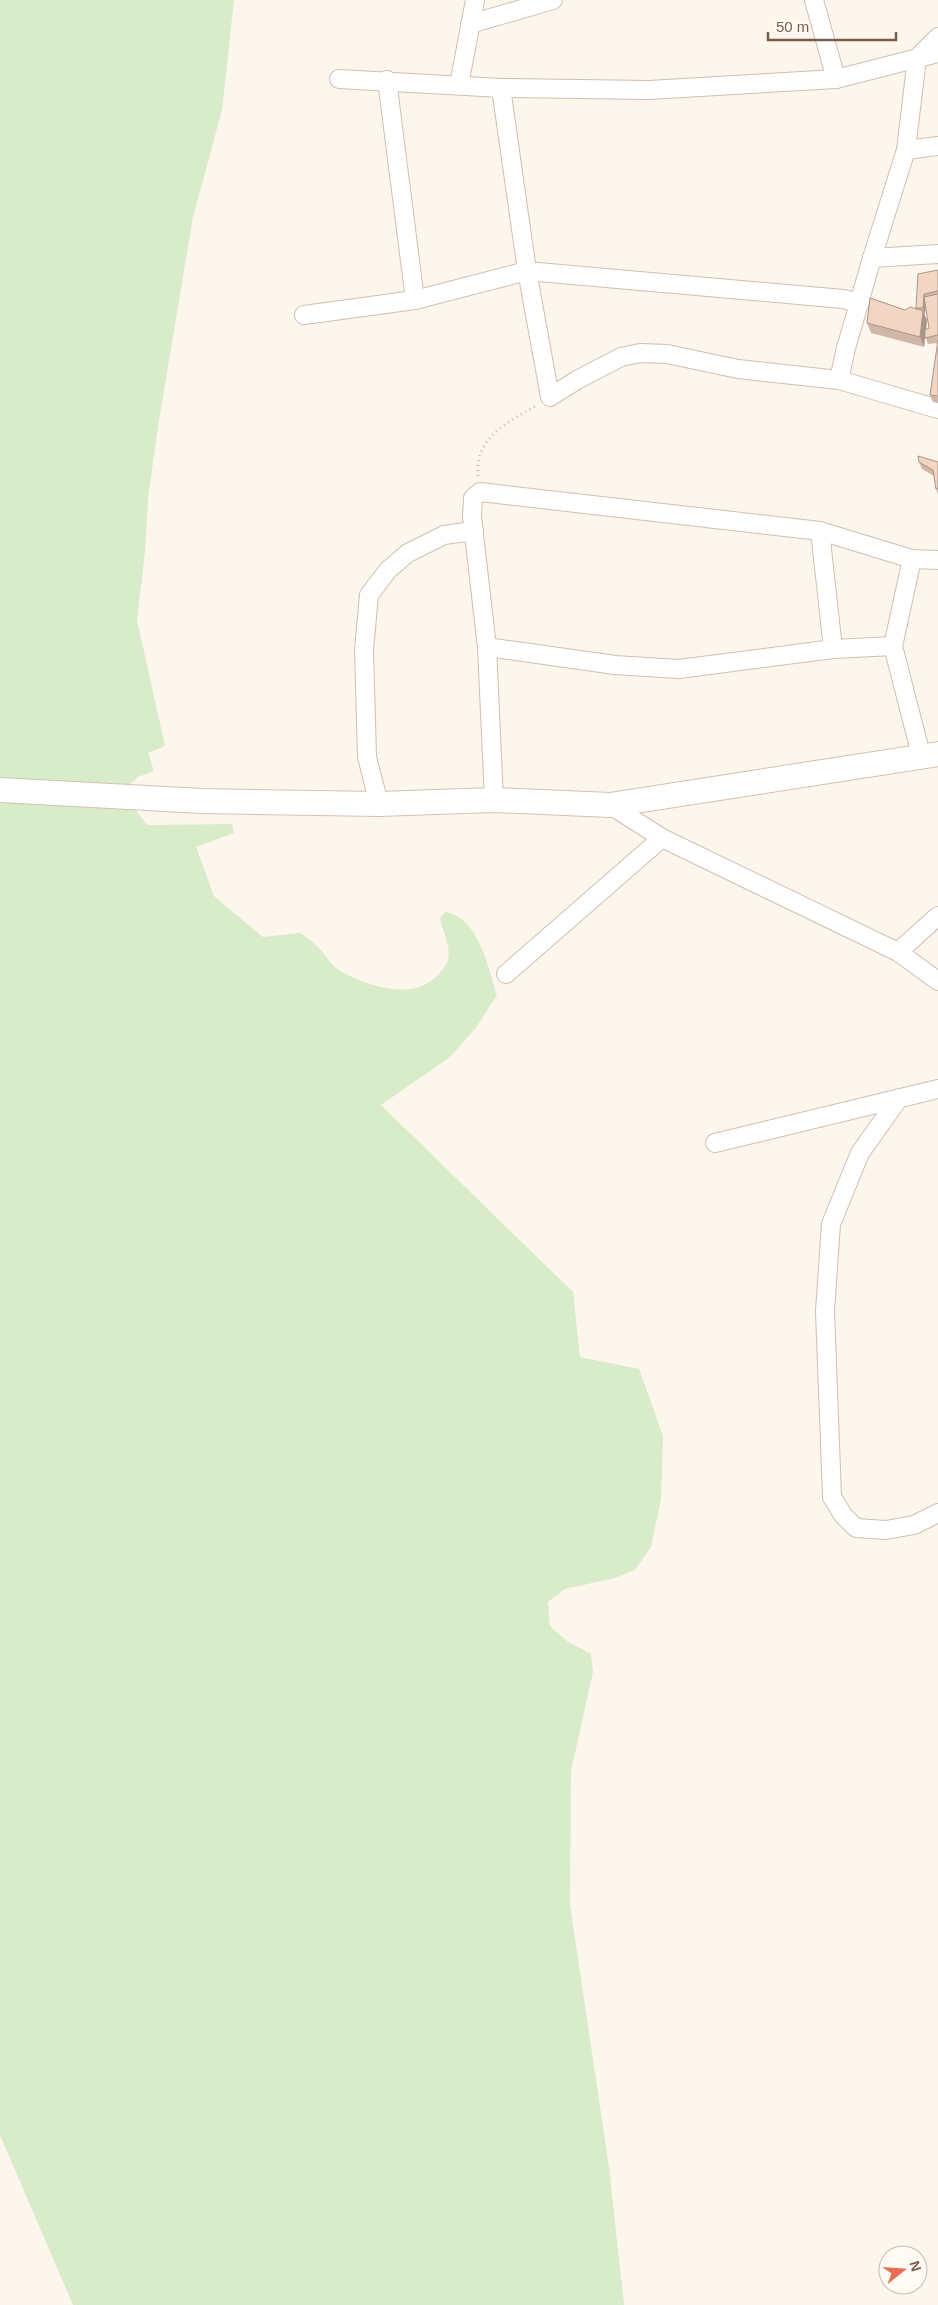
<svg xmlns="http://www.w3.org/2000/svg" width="938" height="2305" font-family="Arial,sans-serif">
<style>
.green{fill:#d8ecc9}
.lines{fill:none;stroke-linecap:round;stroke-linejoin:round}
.street-casing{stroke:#d1beb0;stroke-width:20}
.secondary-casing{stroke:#d6c0b0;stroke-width:26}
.path{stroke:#d9b8a5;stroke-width:3;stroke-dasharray:1 4;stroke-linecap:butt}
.street{stroke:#fff;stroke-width:18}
.secondary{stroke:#fff;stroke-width:24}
.wall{fill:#d1b7a8;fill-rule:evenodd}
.shaded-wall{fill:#aa9588}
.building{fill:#f3d5c3;stroke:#aa9588}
</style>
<rect width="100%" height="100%" fill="#fdf6ec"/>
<path class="green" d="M0 0H234L222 110 193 217 158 426 148 499 145 552 137 620 165 746 148 753 154 771 138 777 122 791 147 825 232 824 234 833 196 847 214 896 263 937 300 933C306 937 313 942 318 947 326 955 332 967 342 972 369 987 413 1001 438 975 442 971 447 964 448 959 451 945 442 931 440 918L445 912C478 916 489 969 497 995L475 1029 450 1057 381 1105 573 1292 580 1357 639 1369 663 1436 661 1499 651 1547 635 1570 615 1578 565 1589 548 1602 550 1626 567 1641 591 1654 593 1672 571 1771 570 1905 609 2167 624 2305H73L0 2135Z"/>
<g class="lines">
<g class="street-casing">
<g id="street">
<polyline points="814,0 836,79"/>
<polyline points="470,24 553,0"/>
<polyline points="339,79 501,88 649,90 836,79 938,53"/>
<polyline points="387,80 415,300"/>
<polyline points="459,85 475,0"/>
<polyline points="501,88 527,271 550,397 577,380 621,357 640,353 667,354 738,369 839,380 938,409"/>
<polyline points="906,150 938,146"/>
<polyline points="872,258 938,254"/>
<polyline points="304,315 415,300 527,271 843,299 860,303"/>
<polyline points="839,380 846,348 872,258 906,150 917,58 938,37"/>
<polyline points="820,531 833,649"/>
<polyline points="912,559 893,646 921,755"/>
<polyline points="487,647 615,665 679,669 833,649 893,646"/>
<polyline points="494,800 487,647 472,517 473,498 480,492 820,531 912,559 938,560"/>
<polyline points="379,804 367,757 364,650 369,595 388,570 408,553 444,535 474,531"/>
<polyline points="610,805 662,838 898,952 938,981"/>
<polyline points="898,952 938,916"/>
<polyline points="506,974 662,838"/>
<polyline points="899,1098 860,1153 831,1224 825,1311 832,1497 843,1515 856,1528 886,1530 914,1525 938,1513"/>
<polyline points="715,1143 938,1089"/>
</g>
</g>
<g class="secondary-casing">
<polyline id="secondary" points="0,790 202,801 379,804 494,800 610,805 938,754"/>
</g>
<path class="path" d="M478 476C474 437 509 422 537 405"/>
<use href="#street" class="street"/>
<use href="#secondary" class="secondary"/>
</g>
<g class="wall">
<path d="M938 270V403L933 402 930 395 938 343 928 344 925 335 924 347 871 333 867 323 905 310 916 309V308ZM926 307 929 328 926 330 927 320 924 314H925Z"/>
<polygon points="919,462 938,462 938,495 936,489 934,476 922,469"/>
</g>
<g class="shaded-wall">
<polygon points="924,294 926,301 925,314 923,308"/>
<polygon points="923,311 927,320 924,347 920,337"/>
</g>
<g class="building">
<polygon points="938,270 938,291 924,294 923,308 916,308 918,274"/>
<polygon points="938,294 938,335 925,338 925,330 929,328 924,297"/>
<polygon points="870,298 905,310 910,307 923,311 920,337 867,323"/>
<polygon points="938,340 938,396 930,395"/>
<polygon points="918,456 938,462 938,488 936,489 933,470 919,462"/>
</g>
<g transform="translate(903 2270) rotate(73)"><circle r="24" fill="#fffaf3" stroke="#cabbb1"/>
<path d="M0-4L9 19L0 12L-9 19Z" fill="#e76f51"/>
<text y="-8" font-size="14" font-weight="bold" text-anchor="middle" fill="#7a5c4d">N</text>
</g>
<path d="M768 32v8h128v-8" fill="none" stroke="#7a5c4d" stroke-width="2.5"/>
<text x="776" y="32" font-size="15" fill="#7a5c4d" stroke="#fffaf3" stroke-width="4" paint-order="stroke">50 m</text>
</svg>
